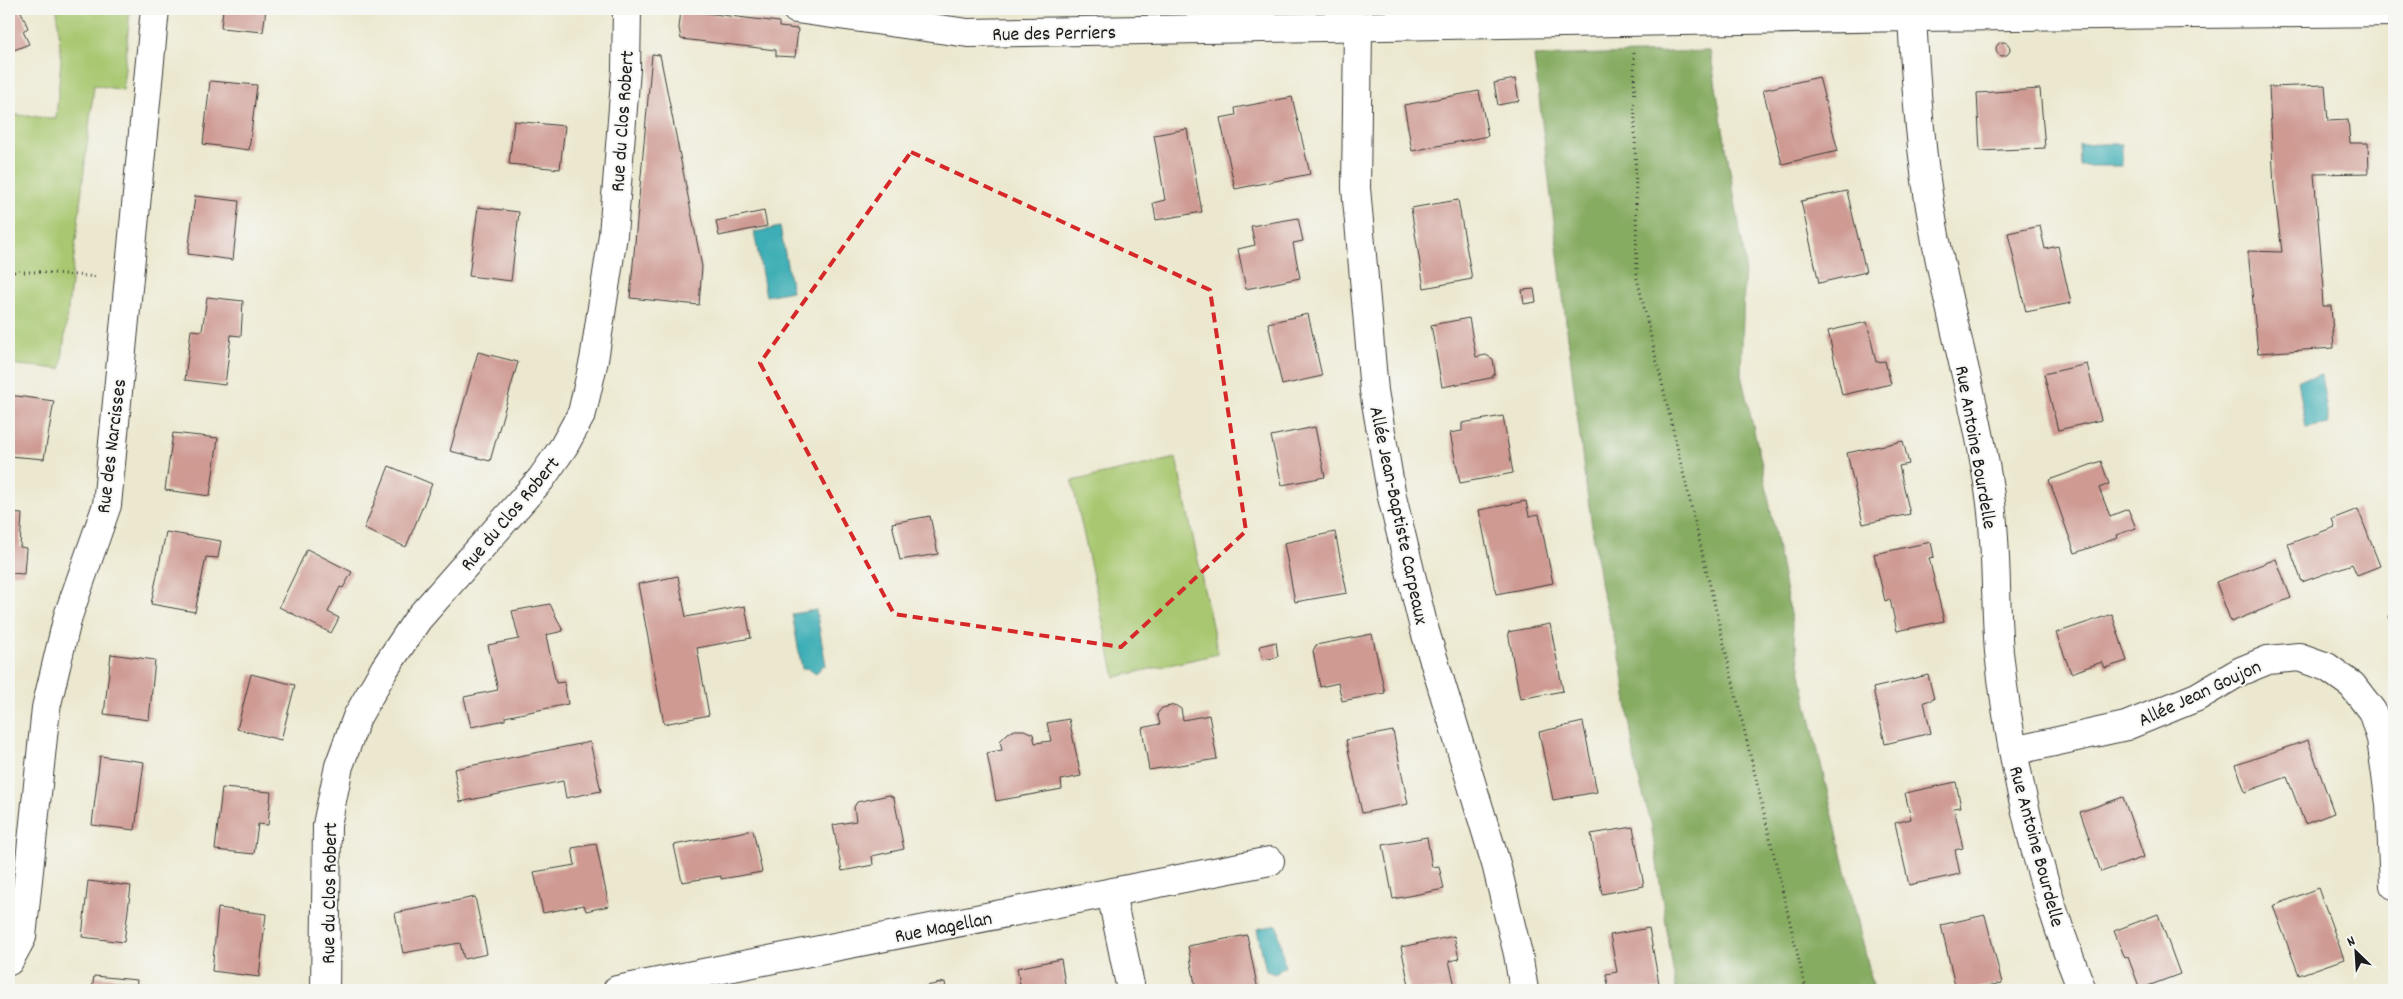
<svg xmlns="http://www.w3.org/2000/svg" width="2403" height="999" font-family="Dekko,sans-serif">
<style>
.green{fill:#a8c76f;stroke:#627246}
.forest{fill:#86ac62;stroke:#51643f}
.water{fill:#3caeb5;stroke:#2c6568}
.building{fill:#ce9a92}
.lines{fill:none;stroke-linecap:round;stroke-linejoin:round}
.street-casing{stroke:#3b3b37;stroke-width:30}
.path{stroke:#3b3b37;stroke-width:3;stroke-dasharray:1 4;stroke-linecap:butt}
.street{stroke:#fff;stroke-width:28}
.marked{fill:none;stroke:#d62828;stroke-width:4;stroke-dasharray:10 6;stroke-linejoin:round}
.labels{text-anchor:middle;stroke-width:4;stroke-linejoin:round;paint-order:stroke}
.street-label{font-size:20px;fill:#1c1c1c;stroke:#f6f6f2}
</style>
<rect width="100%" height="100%" fill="#f6f6f2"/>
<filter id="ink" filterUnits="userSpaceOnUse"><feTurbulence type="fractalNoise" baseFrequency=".02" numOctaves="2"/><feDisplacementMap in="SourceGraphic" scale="10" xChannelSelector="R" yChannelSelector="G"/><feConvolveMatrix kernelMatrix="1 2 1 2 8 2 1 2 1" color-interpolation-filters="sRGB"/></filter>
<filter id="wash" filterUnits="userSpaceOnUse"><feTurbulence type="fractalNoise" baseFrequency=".0096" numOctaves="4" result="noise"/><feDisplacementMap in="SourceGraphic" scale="20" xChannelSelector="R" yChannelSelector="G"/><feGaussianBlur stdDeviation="1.12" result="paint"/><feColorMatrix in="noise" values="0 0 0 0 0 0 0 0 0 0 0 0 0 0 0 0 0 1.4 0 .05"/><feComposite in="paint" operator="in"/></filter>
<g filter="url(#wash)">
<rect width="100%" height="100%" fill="#ece8cf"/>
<g class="green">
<polygon points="57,9 130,9 123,90 94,85 61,369 9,364 9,114 56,119 61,60"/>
<polygon points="1176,458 1218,654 1115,677 1072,481"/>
</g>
<polygon class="forest" points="1710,51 1745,260 1741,375 1763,469 1807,705 1874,990 1676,990 1651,823 1636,769 1622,666 1601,588 1585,479 1534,56"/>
<g class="water">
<polygon points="2079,144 2122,144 2122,166 2080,166"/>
<polygon points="780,227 792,291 766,296 754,232"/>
<polygon points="2321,375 2329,424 2306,428 2298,380"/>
<polygon points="816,610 826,665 822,666 816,674 807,668 802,669 792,614"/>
<polygon points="1277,925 1285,967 1281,968 1276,974 1266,971 1257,929"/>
</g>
<g id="blocks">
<g class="building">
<polygon points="9,9 20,9 28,28 23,31 29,44 9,52"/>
<polygon points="223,9 266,9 263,32 221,28"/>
<polygon points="681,10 779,22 779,27 798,29 795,57 776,56 776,50 681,39 679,28"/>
<circle cx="2003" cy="49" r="7"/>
<polygon points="652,54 660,55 702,267 699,305 630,298"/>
<polygon points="1819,77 1838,151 1782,164 1763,90"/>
<polygon points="1515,79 1519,101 1498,105 1494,83"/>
<polygon points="210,81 257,85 249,150 203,144"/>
<polygon points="2325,85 2328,121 2348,120 2350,143 2368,143 2369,173 2314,174 2324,288 2322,289 2323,306 2331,306 2334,348 2258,353 2248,251 2282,252 2274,188 2269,87"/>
<polygon points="2040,89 2045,148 1980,151 1977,93"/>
<polygon points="1479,91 1488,136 1412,151 1404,105"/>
<polygon points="1292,97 1310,174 1235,189 1220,118 1236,115 1235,108"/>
<polygon points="514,121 565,126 560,169 509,164"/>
<polygon points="1187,129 1202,212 1156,220 1153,203 1165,200 1154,135"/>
<polygon points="1847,191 1866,272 1819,283 1801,201"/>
<polygon points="195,196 239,201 233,260 188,254"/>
<polygon points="1458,200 1472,279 1424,288 1411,208"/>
<polygon points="478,207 519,212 511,281 469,276"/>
<polygon points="764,211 767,226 719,236 716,221"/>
<polygon points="1298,218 1303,241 1293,243 1300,278 1246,289 1238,249 1255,245 1251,226"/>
<polygon points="2040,226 2045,249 2058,246 2071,303 2026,312 2008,233"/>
<polygon points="1534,289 1536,302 1524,304 1522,290"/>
<polygon points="207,297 243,301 241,336 231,335 225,385 185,380 191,330 202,331"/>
<polygon points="1308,314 1322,376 1282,385 1268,323"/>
<polygon points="1469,318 1476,357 1486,355 1493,359 1495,373 1491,378 1442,387 1431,325"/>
<polygon points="1867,322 1876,362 1885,361 1891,384 1842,395 1828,331"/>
<polygon points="478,352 518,362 490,461 450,451"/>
<polygon points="2087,364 2101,420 2058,430 2044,374"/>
<polygon points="9,395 54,401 44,459 9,456"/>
<polygon points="1503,416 1513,473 1460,483 1450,433 1462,431 1462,423"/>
<polygon points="1315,427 1325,477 1282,485 1271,436"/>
<polygon points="173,433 218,438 210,496 165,490"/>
<polygon points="1903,441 1909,464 1899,466 1910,514 1863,524 1847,453"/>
<polygon points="2101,461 2109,484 2099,488 2110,516 2128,509 2136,528 2116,535 2117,538 2075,553 2049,480"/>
<polygon points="389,466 432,484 406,547 364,529"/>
<polygon points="1526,501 1529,516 1539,514 1553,583 1496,594 1479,510"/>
<polygon points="2358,509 2380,566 2357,575 2352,564 2302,582 2288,544 2335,527 2332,519"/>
<polygon points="9,513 22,514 20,547 26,548 24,574 9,573"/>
<polygon points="930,516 938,554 900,560 892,523"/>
<polygon points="166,532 221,541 218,558 206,557 195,612 151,604"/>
<polygon points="1335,532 1347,593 1295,602 1284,543"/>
<polygon points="1931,542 1934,557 1929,558 1944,621 1897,631 1890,599 1885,601 1874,554"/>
<polygon points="307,549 352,572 343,588 340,587 328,612 339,618 331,633 279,607"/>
<polygon points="2276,559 2291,598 2231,622 2216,582"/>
<polygon points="678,576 686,617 745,606 751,638 697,648 709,715 664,724 638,584"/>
<polygon points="550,604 563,631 546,635 556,683 564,682 568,704 505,717 505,720 471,727 464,697 498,690 488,645 519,639 512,611"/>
<polygon points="2394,613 2394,633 2388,616"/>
<polygon points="2112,614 2127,661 2105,668 2102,662 2071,673 2056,633"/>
<polygon points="1550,624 1563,691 1520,699 1508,632"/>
<polygon points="1372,634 1385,693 1342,701 1338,683 1320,687 1313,651 1316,645"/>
<polygon points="1276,642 1278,657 1263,660 1260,646"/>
<polygon points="111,654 155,660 149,720 104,714"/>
<polygon points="251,674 295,685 281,740 237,729"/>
<polygon points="1928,675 1934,699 1924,702 1931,733 1885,744 1873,688"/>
<polygon points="1175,705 1181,709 1183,720 1209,715 1217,759 1149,770 1142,728 1160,724 1157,714 1162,708"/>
<polygon points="1069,719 1081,776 1061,780 1062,789 996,801 987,753 1002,750 1000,741 1008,733 1015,730 1024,730 1033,734 1035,743 1051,741 1047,723"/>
<polygon points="1583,722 1597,792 1553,800 1539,732"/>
<polygon points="1393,731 1408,804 1362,813 1346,740"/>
<polygon points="2308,740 2334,813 2305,824 2287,777 2245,792 2236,765"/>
<polygon points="590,742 601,791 566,798 563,781 460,802 454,769"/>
<polygon points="100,756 144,762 135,830 92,825"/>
<polygon points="1956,782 1961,807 1954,808 1963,848 1955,850 1960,874 1909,885 1895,823 1911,819 1905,793"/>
<polygon points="222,788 271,792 268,825 258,824 254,854 215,850"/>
<polygon points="889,795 894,798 904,849 872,856 873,865 842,871 833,825 856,821 854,807 857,802"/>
<polygon points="2123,797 2144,857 2101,872 2080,812"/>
<polygon points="1633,827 1644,886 1602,894 1591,834"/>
<polygon points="753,830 762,872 721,879 721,876 682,882 674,845"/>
<polygon points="1427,837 1432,867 1439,866 1444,889 1393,899 1383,845"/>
<polygon points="596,844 609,906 586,911 584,905 543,913 534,872 575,865 572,848"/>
<polygon points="88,881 131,886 124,942 82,937"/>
<polygon points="2318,888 2344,959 2299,975 2273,906"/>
<polygon points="475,897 487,954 464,959 460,943 403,953 395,913"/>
<polygon points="218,908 266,914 259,977 212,971"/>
<polygon points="2158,914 2180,974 2140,989 2128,957 2125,958 2114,931"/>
<polygon points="1985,915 2002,983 1969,990 1956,990 1941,925"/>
<polygon points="1649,928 1660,989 1609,990 1606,974 1617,972 1610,935"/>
<polygon points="1247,935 1258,990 1196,990 1188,946"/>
<polygon points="1454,936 1459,959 1449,961 1456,990 1410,990 1401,947"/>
<polygon points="1061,959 1066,990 1021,990 1017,968"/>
<polygon points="94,976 137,980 136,990 92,990"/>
<polygon points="945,982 946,990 922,990 922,987"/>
</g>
</g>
</g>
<g filter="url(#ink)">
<use href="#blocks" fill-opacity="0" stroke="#3b3b37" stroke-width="1"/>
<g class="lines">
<g class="street-casing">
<g id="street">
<polyline points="796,9 968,33 1912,17 2394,12"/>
<path d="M1914 9 1912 17C1916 89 1921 160 1934 230 1950 321 1979 412 1991 503 1997 552 1995 603 1999 652 2011 767 2039 883 2082 990"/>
<polyline points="1358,27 1356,188 1374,391 1392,497 1424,628 1496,864 1518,954 1524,990"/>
<polyline points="2013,751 2126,726 2197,697 2241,671 2268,660 2299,657 2327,667 2352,685 2372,711 2381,739 2390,804 2394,885"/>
<polyline points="1111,893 1131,990"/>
<polyline points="9,961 22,937 46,708 68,616 107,505 155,9"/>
<polyline points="325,990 327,825 339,766 357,717 385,668 418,619 541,479 564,446 582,413 594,360 613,235 626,69 627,9"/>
<polyline points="617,990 1270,861"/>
</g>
</g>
<g class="path">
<polyline points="1634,53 1637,278 1806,990"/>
<polyline points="9,272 42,272 98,277"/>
</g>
<use href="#street" class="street"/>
</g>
</g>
<path class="marked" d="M911 152 1210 290 1246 531 1121 647 894 614 760 363Z"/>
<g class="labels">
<g class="street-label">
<text transform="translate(1054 32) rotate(-1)" y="7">Rue des Perriers</text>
<text transform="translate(621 121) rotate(-86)" y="7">Rue du Clos Robert</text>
<text transform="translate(110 446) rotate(-83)" y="7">Rue des Narcisses</text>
<text transform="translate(1977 447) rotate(80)" y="7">Rue Antoine Bourdelle</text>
<text transform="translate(509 513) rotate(-50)" y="7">Rue du Clos Robert</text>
<text transform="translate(1400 515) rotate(78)" y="7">Allée Jean-Baptiste Carpeaux</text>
<text transform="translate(2199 692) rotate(-25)" y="7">Allée Jean Goujon</text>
<text transform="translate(2038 846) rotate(75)" y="7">Rue Antoine Bourdelle</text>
<text transform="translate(328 893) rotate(-89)" y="7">Rue du Clos Robert</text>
<text transform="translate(943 926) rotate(-11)" y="7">Rue Magellan</text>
</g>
</g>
<rect width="2403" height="999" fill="none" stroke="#f6f6f2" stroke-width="30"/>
<g transform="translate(2356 952) rotate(335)" stroke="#f6f6f2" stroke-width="4" paint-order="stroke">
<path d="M0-4L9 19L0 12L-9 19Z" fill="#1c1c1c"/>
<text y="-8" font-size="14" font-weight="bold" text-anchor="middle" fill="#1c1c1c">N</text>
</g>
</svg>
